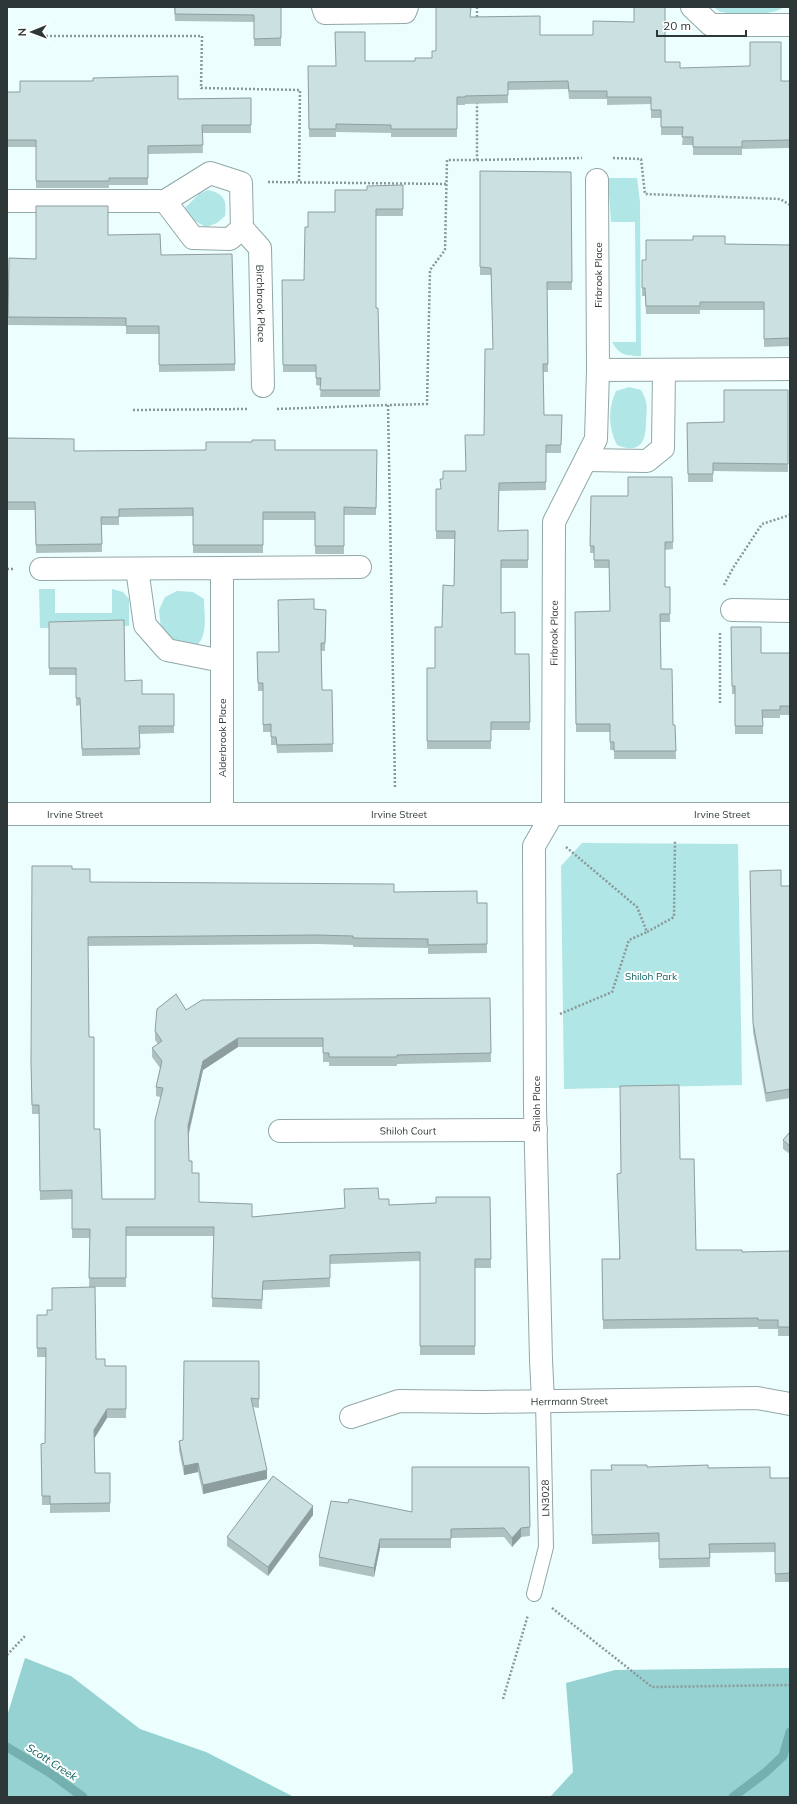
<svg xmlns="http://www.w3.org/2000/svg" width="797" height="1804" font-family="Mulish,sans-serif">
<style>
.green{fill:#b0e6e5}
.forest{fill:#96d2d2}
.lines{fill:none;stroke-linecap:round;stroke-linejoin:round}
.stream{stroke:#75b0b0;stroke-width:9}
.lane-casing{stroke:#92a7a7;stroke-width:16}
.street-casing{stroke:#92a7a7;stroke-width:24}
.path{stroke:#8a9897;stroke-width:2.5;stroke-dasharray:2 2;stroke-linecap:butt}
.lane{stroke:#fff;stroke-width:14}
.street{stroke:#fff;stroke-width:22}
.wall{fill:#afc2c2}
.shaded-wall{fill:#8e9e9e}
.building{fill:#cbe1e1;stroke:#8e9e9e}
.labels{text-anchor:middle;stroke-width:4;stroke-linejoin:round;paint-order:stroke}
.street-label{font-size:10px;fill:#2e3737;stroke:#fff}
.park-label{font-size:10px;fill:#0c6061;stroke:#fff}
.water-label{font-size:11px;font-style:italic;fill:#0c6161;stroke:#fff}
</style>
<rect width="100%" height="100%" fill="#ecfffe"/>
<g class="green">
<path d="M714 7H783C776 16 733 15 722 12 719 12 717 9 714 7Z"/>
<path d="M604 178H637L640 202 641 356C626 356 619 355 612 342H636L635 222H611L609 193Z"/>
<path d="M208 190C224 194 227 200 225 216L217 223 206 227 195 221 185 213V208L199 194Z"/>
<path d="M629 387 641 390C648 402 647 407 646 421 646 443 640 454 617 445 608 427 608 408 616 391Z"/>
<polygon points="39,589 55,589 55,613 112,613 112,589 123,592 129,599 129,626 40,628"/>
<path d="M177 591 193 592 204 599C204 616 209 635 195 648H180L161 630 159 610 165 597Z"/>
<polygon points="582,843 738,844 742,1085 564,1089 561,866"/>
</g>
<g class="forest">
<polygon points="25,1658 71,1676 140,1729 206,1752 294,1797 7,1797 7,1716"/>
<polygon points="790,1668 790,1797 550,1797 573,1772 566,1683 615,1670"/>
</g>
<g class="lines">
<g class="stream">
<polyline points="7,1747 50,1773 83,1797"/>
<polyline points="733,1797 766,1772 783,1756 790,1732"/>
</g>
<g class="lane-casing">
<polyline id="lane" points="534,1594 546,1547 543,1400"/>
</g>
<g class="street-casing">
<g id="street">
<polyline points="323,7 325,13 405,12 407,7"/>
<polyline points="692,7 711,25 790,25"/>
<path id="s1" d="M7 201H165L210 173 241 183 242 228 260 248 263 386"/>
<polyline points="165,201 193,238 230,239 242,228"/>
<polyline points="598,370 790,369"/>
<polyline points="586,460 647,461 663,448 664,370"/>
<polyline points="222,568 360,567"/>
<polyline points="41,569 222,568 222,814"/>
<polyline points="137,569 145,625 167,650 222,661"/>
<polyline points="732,610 790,611"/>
<path id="s2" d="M553 813 554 522 596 439 598 370 597 180"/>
<path id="s3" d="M7 814H790"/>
<path id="s4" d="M280 1131 536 1130"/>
<polyline points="543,1400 541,1360 535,1108 534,846 553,813"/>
<path id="s5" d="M351 1417 399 1401 484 1402 757 1398 790 1404"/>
</g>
</g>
<g class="path">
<polyline points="477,7 477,19"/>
<polyline points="38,36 202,36 201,88 300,90 299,181"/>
<polyline points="613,158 641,159 645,194 780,199 790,205"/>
<polyline points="477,160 582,158"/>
<polyline points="268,182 448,184"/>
<polyline points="277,409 388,405"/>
<polyline points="133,410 248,409"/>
<polyline points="7,569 14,569"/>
<polyline points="724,585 733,568 762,524 790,515"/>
<polyline points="720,703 720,633"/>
<polyline points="395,787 388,405 427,404 430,270 445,250 447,160 477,160 477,100"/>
<polyline points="566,847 637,907 647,932 674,917 675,840"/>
<polyline points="560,1014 612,992 629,940 647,932"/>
<polyline points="552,1608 652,1687 790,1685"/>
<polyline points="7,1655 26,1635"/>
<polyline points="503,1699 528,1615"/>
</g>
<use href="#lane" class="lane"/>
<use href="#street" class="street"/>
</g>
<g class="wall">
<polygon points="174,7 281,7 281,46 254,46 254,22 175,21"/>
<polygon points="470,17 540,35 665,62 680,68 781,81 790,81 790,148 742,149 742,155 693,155 693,145 682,145 683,135 661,135 661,118 651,118 651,104 607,105 607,99 569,99 568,89 508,90 508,103 465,104 465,105 457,105 457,137 391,137 391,133 336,132 336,137 309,137 308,66 336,66 365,61 415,61 432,58 432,51 436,51"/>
<polygon points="7,92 178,99 251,98 251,133 202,133 203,153 148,154 148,185 109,185 109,188 36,188 36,147 7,147"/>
<polygon points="480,171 571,172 572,290 547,290 548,372 543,372 544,415 562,415 561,453 546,453 546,490 499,491 498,531 528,530 528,568 501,568 501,613 515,654 529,654 530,730 491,730 491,749 427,749 427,668 435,668 442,627 454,586 455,539 436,539 436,489 441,489 443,479 466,471 484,435 493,349 491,275 480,275"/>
<polygon points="403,185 403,216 376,216 376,308 378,308 380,397 320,397 321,386 316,385 316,372 283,372 282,280 304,280 308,227 335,212 367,190"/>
<polygon points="108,235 161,255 235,364 235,371 159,372 159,334 126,334 126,326 8,325 9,258 36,259"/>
<polygon points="725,244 790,245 790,346 764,347 764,310 700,310 700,314 646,314 645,296 642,296 642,260 646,260"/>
<polygon points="788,390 788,472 713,471 713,482 688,482 687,423 724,422"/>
<polygon points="7,438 74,451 377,450 376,515 344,515 344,554 315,554 315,520 263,520 263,553 193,553 193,516 119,517 119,525 102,525 102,552 36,553 35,510 7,510"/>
<polygon points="672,477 673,549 665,550 665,587 670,587 670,622 660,622 661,669 673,725 675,725 676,759 614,759 614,750 610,750 610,732 576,732 575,612 610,611 609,568 594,568 594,553 590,553 591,496 628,496"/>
<polygon points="314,609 326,610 325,651 321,651 322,690 332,690 333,752 277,753 276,745 271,745 271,732 263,732 263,691 258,691 257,652 279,652"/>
<polygon points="49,622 125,681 142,694 174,694 174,733 139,734 140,755 82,756 80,705 76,706 76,675 49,675"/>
<polygon points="731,627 761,653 790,653 790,715 780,715 780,718 763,718 763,734 735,734 735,694 732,694"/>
<polygon points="72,869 90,882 394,892 477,903 487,903 487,953 428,954 428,948 353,947 353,945 317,944 88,946 89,1037 94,1129 102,1199 155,1199 160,1097 156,1096 156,1087 160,1068 152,1057 152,1048 158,1044 155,1040 155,1031 186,1010 490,998 491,1062 397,1064 397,1066 329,1066 329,1062 323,1062 323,1047 238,1047 203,1070 189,1134 189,1161 199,1202 252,1217 345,1208 379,1199 389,1205 436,1203 490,1197 491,1268 475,1268 475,1355 420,1355 420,1261 330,1264 330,1287 263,1290 262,1309 212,1307 214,1236 126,1236 126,1287 89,1287 90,1238 72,1238 72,1199 40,1200 39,1114 32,1114 31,1072"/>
<polygon points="750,880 781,886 790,886 790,1098 766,1102 753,1032"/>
<polygon points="790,1132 790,1154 783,1149 783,1140"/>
<polygon points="680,1159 696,1250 742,1252 790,1251 790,1336 778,1336 778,1329 758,1329 758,1327 603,1329 602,1259 619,1259 621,1173"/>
<polygon points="37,1315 105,1366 126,1366 126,1418 107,1418 94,1438 95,1473 110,1473 110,1512 50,1513 50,1505 42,1505 41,1444 45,1443 46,1357 37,1357"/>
<polygon points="259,1361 259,1408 253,1407 267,1479 203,1494 198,1472 184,1475 179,1450 179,1441 183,1440"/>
<polygon points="529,1467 530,1536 521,1537 512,1547 504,1537 451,1538 451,1548 380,1548 374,1577 319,1566 319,1557 412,1512"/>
<polygon points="647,1467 708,1468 770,1478 790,1478 790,1582 775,1582 775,1552 710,1553 710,1567 659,1568 659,1542 592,1544 591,1470 612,1470"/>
<polygon points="313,1515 268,1576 227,1546 227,1537"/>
</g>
<g class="shaded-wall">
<polygon points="238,1038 238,1047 203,1070 188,1135 188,1126 203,1061"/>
<polygon points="107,1409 107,1418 94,1439 94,1430"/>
<polygon points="198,1463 198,1472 184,1475 184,1466"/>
<polygon points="267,1470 267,1479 203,1494 203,1485"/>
<polygon points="313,1506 313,1515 268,1576 268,1567"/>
<polygon points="521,1528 521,1537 512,1547 512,1538"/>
<polygon points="380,1539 380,1548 374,1577 374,1568"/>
</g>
<g class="building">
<polygon points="175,7 281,7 281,38 254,39 254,15 175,14"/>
<polygon points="436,7 471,7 470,17 540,16 540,35 593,35 593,21 634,22 634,7 665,7 665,62 680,62 680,68 750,66 750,42 781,42 781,81 790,81 790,140 742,141 742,147 693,147 693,137 682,137 683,127 661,127 661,110 651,110 651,97 607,97 607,91 569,91 568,81 508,82 508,95 465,96 465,97 457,97 457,129 391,129 391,125 336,124 336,129 309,129 308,66 336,66 335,32 365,32 365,61 415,61 415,58 432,58 432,51 436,51"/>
<polygon points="178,76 178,99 251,98 251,125 202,125 203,145 148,146 148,178 109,178 109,181 36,181 36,140 7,140 7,92 20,92 20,81 93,81 93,78"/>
<polygon points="480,171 571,172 572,282 547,282 548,364 543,364 544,415 562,415 561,445 546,445 546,482 499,483 498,531 528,530 528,560 501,560 501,613 515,612 515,654 529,654 530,722 491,722 491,741 427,741 427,668 435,668 435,627 442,627 443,585 454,586 455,531 436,531 436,489 441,489 440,479 443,479 443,471 466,471 465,435 484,435 485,349 493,349 491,268 480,267"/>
<polygon points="403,185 403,209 376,209 376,308 378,308 380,390 320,390 321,378 316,378 316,365 283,365 282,280 304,280 305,227 308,227 308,212 335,212 335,190 367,190 367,186"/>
<polygon points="36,206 108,206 108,235 160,234 161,255 232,254 235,364 159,365 159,326 126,326 126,318 8,317 9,258 36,259"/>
<polygon points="693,236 725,236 725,244 790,245 790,338 764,339 764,302 700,302 700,306 646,306 645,288 642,288 642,260 646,260 646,240 693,240"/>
<polygon points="724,390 788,390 788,464 713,463 713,474 688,474 687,423 724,422"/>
<polygon points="7,438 74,439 74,451 206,450 206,442 252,442 252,440 275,440 275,450 377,450 376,508 344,507 344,546 315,546 315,512 263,512 263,545 193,545 193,508 119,509 119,517 101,517 102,544 36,545 35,502 7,502"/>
<polygon points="628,477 672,477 673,542 665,542 665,587 670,587 670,614 660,614 661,669 672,669 673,725 675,725 676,751 614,751 614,742 610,742 610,724 576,724 575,612 610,611 609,560 594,560 594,546 590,546 591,496 628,496"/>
<polygon points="314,599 314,609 326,610 325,643 321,643 322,690 332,690 333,744 277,745 276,737 271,737 271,724 263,725 263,683 258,683 257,652 279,652 278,600"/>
<polygon points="124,620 125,681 142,680 142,694 174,694 174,726 139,726 140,748 82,749 80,698 76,698 76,668 49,668 49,622"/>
<polygon points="731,627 761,627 761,653 790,653 790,706 780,706 780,710 762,710 763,726 735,726 735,686 732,686"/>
<polygon points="32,866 72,866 72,869 90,869 90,882 394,884 394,892 477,891 477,903 487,903 487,944 428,945 428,939 353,938 353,936 317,935 88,937 89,1037 94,1037 94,1129 100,1129 102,1199 155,1199 155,1120 163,1088 156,1087 162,1061 152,1048 162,1041 155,1031 157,1009 176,994 186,1010 202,1000 490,998 491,1053 397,1055 397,1057 329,1057 329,1053 323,1053 323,1038 238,1038 203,1061 188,1126 189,1161 192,1161 192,1173 199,1173 199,1202 252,1204 252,1217 345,1208 344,1189 378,1188 379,1199 389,1199 389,1205 436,1203 436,1197 490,1197 491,1259 475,1259 475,1346 420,1346 420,1252 330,1255 330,1278 263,1281 262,1300 212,1298 214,1227 126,1227 126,1278 89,1278 90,1229 72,1229 72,1190 40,1191 39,1105 32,1105 31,1063"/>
<polygon points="781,870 781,886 790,886 790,1089 766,1093 753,1023 750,871"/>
<polygon points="679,1085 680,1159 694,1159 696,1250 742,1250 742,1252 790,1251 790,1327 778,1327 778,1320 758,1320 758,1318 603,1320 602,1259 620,1259 617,1174 621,1173 620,1086"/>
<polygon points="790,1132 790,1146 783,1140"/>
<polygon points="95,1287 96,1359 105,1359 105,1366 126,1366 126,1409 107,1409 94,1430 95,1473 110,1473 110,1503 50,1504 50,1496 42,1496 41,1444 45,1443 46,1348 37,1348 37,1315 47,1315 47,1310 52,1310 52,1288"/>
<polygon points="184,1361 259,1361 259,1399 251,1398 267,1470 203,1485 198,1463 184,1466 179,1441 183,1440"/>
<polygon points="611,1465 647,1465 647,1467 708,1465 708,1468 770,1467 770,1478 790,1478 790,1573 775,1574 775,1543 709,1544 710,1558 659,1559 659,1533 592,1535 591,1470 612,1470"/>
<polygon points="412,1467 529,1467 530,1527 521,1528 512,1538 504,1528 451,1529 451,1539 380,1539 374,1568 319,1557 331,1501 348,1503 349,1499 412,1512"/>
<polygon points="273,1476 313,1506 268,1567 227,1537"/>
</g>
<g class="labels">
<g class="street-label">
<text transform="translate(598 275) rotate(-90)" y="4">Firbrook Place</text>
<text dy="4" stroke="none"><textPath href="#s1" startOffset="371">Birchbrook Place</textPath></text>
<text dy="4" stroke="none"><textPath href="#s2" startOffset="180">Firbrook Place</textPath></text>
<text transform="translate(222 738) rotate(-90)" y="4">Alderbrook Place</text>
<text dy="4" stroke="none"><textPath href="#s3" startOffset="68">Irvine Street</textPath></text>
<text dy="4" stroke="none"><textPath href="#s3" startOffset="392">Irvine Street</textPath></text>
<text dy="4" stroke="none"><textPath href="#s3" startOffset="715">Irvine Street</textPath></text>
<text transform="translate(536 1104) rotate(-90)" y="4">Shiloh Place</text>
<text dy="4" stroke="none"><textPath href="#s4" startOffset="128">Shiloh Court</textPath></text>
<text dy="4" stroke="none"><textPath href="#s5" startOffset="221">Herrmann Street</textPath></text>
<text transform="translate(545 1498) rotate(-91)" y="4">LN3028</text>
</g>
<g class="park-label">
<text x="651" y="980">Shiloh Park</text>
</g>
<g class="water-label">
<text transform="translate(52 1762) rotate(33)" y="4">Scott Creek</text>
</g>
</g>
<rect width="797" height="1804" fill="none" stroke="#2e3737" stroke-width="16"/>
<g transform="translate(32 32) rotate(269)" stroke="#ffffff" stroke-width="3" paint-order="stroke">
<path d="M0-3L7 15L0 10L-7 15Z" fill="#2e3737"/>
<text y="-6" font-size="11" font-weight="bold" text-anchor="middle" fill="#2e3737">N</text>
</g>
<path d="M657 30v6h89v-6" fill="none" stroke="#2e3737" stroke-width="2"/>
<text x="663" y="30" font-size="12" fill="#2e3737" stroke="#ffffff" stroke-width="3" paint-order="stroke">20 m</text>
</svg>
